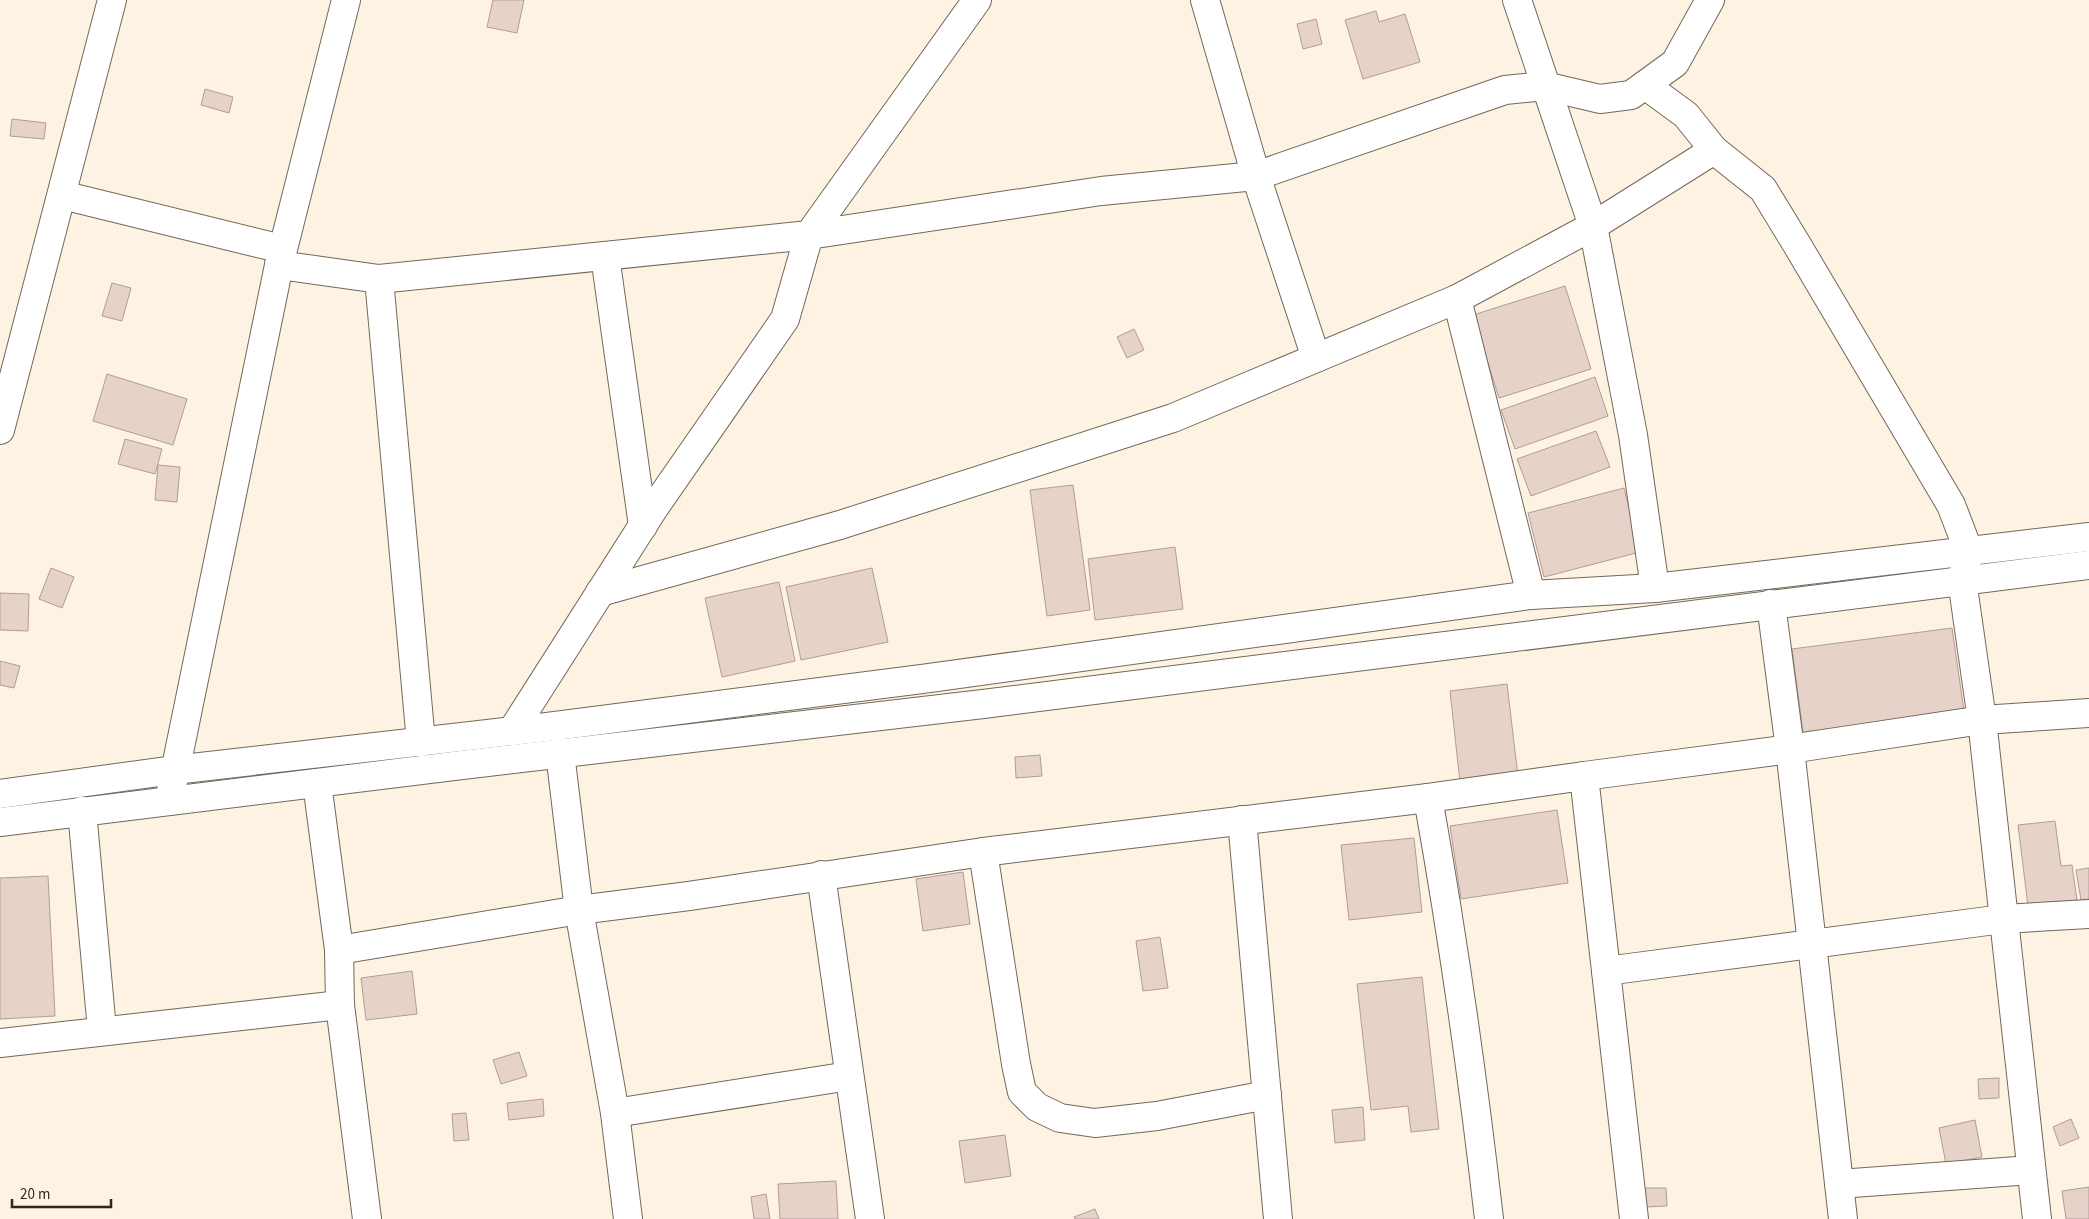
<svg xmlns="http://www.w3.org/2000/svg" width="2089" height="1219" font-family="'Source Sans 3',sans-serif">
<style>
.building{fill:#e6d2c9;stroke:#b09d95}
.lines{fill:none;stroke-linecap:round;stroke-linejoin:round}
.minor-casing{stroke:#72685a;stroke-width:30}
.major-casing{stroke:#72685a;stroke-width:30}
.minor{stroke:#fff;stroke-width:28}
.major{stroke:#fff;stroke-width:28}
</style>
<rect width="100%" height="100%" fill="#fef2e2"/>
<g class="building">
<polygon points="493,0 524,0 517,33 487,27"/>
<polygon points="1376,11 1379,22 1405,14 1420,62 1363,79 1345,20"/>
<polygon points="1316,19 1322,44 1303,49 1297,24"/>
<polygon points="205,89 233,97 229,113 201,105"/>
<polygon points="12,119 46,123 44,139 10,136"/>
<polygon points="112,283 131,288 122,321 102,316"/>
<polygon points="1565,286 1591,369 1499,398 1473,315"/>
<polygon points="1134,329 1144,350 1127,358 1117,337"/>
<polygon points="107,374 187,399 173,445 93,421"/>
<polygon points="1595,377 1608,416 1515,449 1501,410"/>
<polygon points="1596,431 1610,467 1531,496 1517,459"/>
<polygon points="125,439 162,449 155,474 118,464"/>
<polygon points="158,465 180,467 177,502 155,500"/>
<polygon points="1073,485 1090,610 1047,616 1030,490"/>
<polygon points="1624,488 1640,552 1544,577 1528,513"/>
<polygon points="1175,547 1183,609 1095,620 1088,559"/>
<polygon points="51,568 74,577 62,608 39,599"/>
<polygon points="872,568 888,642 801,660 786,587"/>
<polygon points="779,582 795,661 722,677 705,598"/>
<polygon points="0,593 29,594 28,631 0,630"/>
<polygon points="1952,628 1964,711 1803,732 1792,649"/>
<polygon points="0,661 20,666 14,688 0,685"/>
<polygon points="1507,684 1518,776 1460,782 1450,691"/>
<polygon points="1040,755 1042,776 1016,778 1015,757"/>
<polygon points="1557,810 1568,883 1461,899 1450,826"/>
<polygon points="2055,821 2061,866 2072,865 2077,900 2028,906 2018,825"/>
<polygon points="1414,838 1422,912 1349,920 1341,845"/>
<polygon points="2089,868 2089,899 2081,900 2076,870"/>
<polygon points="963,872 970,924 923,931 916,879"/>
<polygon points="48,876 55,1016 0,1019 0,878"/>
<polygon points="1160,937 1168,988 1143,991 1136,941"/>
<polygon points="412,971 417,1014 366,1020 361,978"/>
<polygon points="1422,977 1439,1129 1411,1132 1408,1106 1371,1110 1357,984"/>
<polygon points="519,1052 527,1076 501,1084 493,1060"/>
<polygon points="1999,1078 1999,1098 1979,1099 1978,1079"/>
<polygon points="543,1099 544,1116 509,1120 507,1103"/>
<polygon points="1363,1107 1365,1140 1335,1143 1332,1110"/>
<polygon points="466,1113 469,1140 454,1141 452,1114"/>
<polygon points="2071,1119 2079,1138 2060,1146 2053,1127"/>
<polygon points="1975,1120 1982,1157 1946,1164 1939,1128"/>
<polygon points="1005,1135 1011,1176 965,1183 959,1141"/>
<polygon points="836,1181 838,1219 780,1219 778,1184"/>
<polygon points="2089,1187 2089,1219 2066,1219 2062,1191"/>
<polygon points="1645,1188 1666,1188 1667,1206 1646,1207"/>
<polygon points="766,1194 770,1219 754,1219 751,1197"/>
<polygon points="1095,1209 1099,1219 1075,1219 1074,1217"/>
</g>
<g class="lines">
<g class="minor-casing">
<g id="minor">
<polyline points="1205,0 1256,176 1316,358"/>
<polyline points="1517,0 1593,226 1633,435 1655,588"/>
<polyline points="1645,85 1686,115 1714,150 1763,189 1796,243 1951,505 1969,552 1962,580 1982,720 2037,1219"/>
<polyline points="62,195 282,249"/>
<polyline points="605,256 643,526"/>
<polyline points="279,265 379,279 809,235 977,0"/>
<polyline points="379,279 421,742"/>
<polyline points="1457,299 1531,595"/>
<polyline points="0,430 112,0"/>
<polyline points="600,592 840,525 1173,418 1457,299 1593,226 1714,150"/>
<polyline points="1771,604 1790,749 1843,1219"/>
<polyline points="512,731 654,508 785,319 809,235 1101,191 1256,176 1505,90 1545,86 1600,99 1631,95 1675,63 1710,0"/>
<polyline points="560,753 579,910 615,1113 628,1219"/>
<polyline points="317,783 339,950 340,1005 367,1219"/>
<path d="M1428 798C1453 938 1473 1078 1489 1219"/>
<polyline points="169,801 279,265 346,0"/>
<polyline points="82,811 102,1030"/>
<polyline points="1242,820 1278,1219"/>
<polyline points="983,852 1016,1064 1022,1092 1037,1107 1060,1118 1095,1123 1157,1116 1267,1095"/>
<polyline points="821,875 870,1219"/>
<polyline points="339,950 579,910 689,896 983,852 1428,798 1584,776"/>
<polyline points="1606,971 2003,919 2089,914"/>
<polyline points="0,1043 340,1005"/>
<polyline points="615,1113 849,1076"/>
<polyline points="1839,1184 2031,1170"/>
<polyline points="1634,1219 1584,776 1790,749 1982,720 2089,713"/>
</g>
</g>
<g class="major-casing">
<g id="major">
<polyline points="0,794 174,770 547,727 922,679 1531,595 1655,588 2089,537"/>
<polyline points="0,822 462,765 983,704 2089,565"/>
</g>
</g>
<use href="#minor" class="minor"/>
<use href="#major" class="major"/>
</g>
<path d="M12 1199v8h99v-8" fill="none" stroke="#2c2822" stroke-width="2.5"/>
<text x="20" y="1199" font-size="15" fill="#2c2822" stroke="#fef2e2" stroke-width="4" paint-order="stroke">20 m</text>
</svg>
